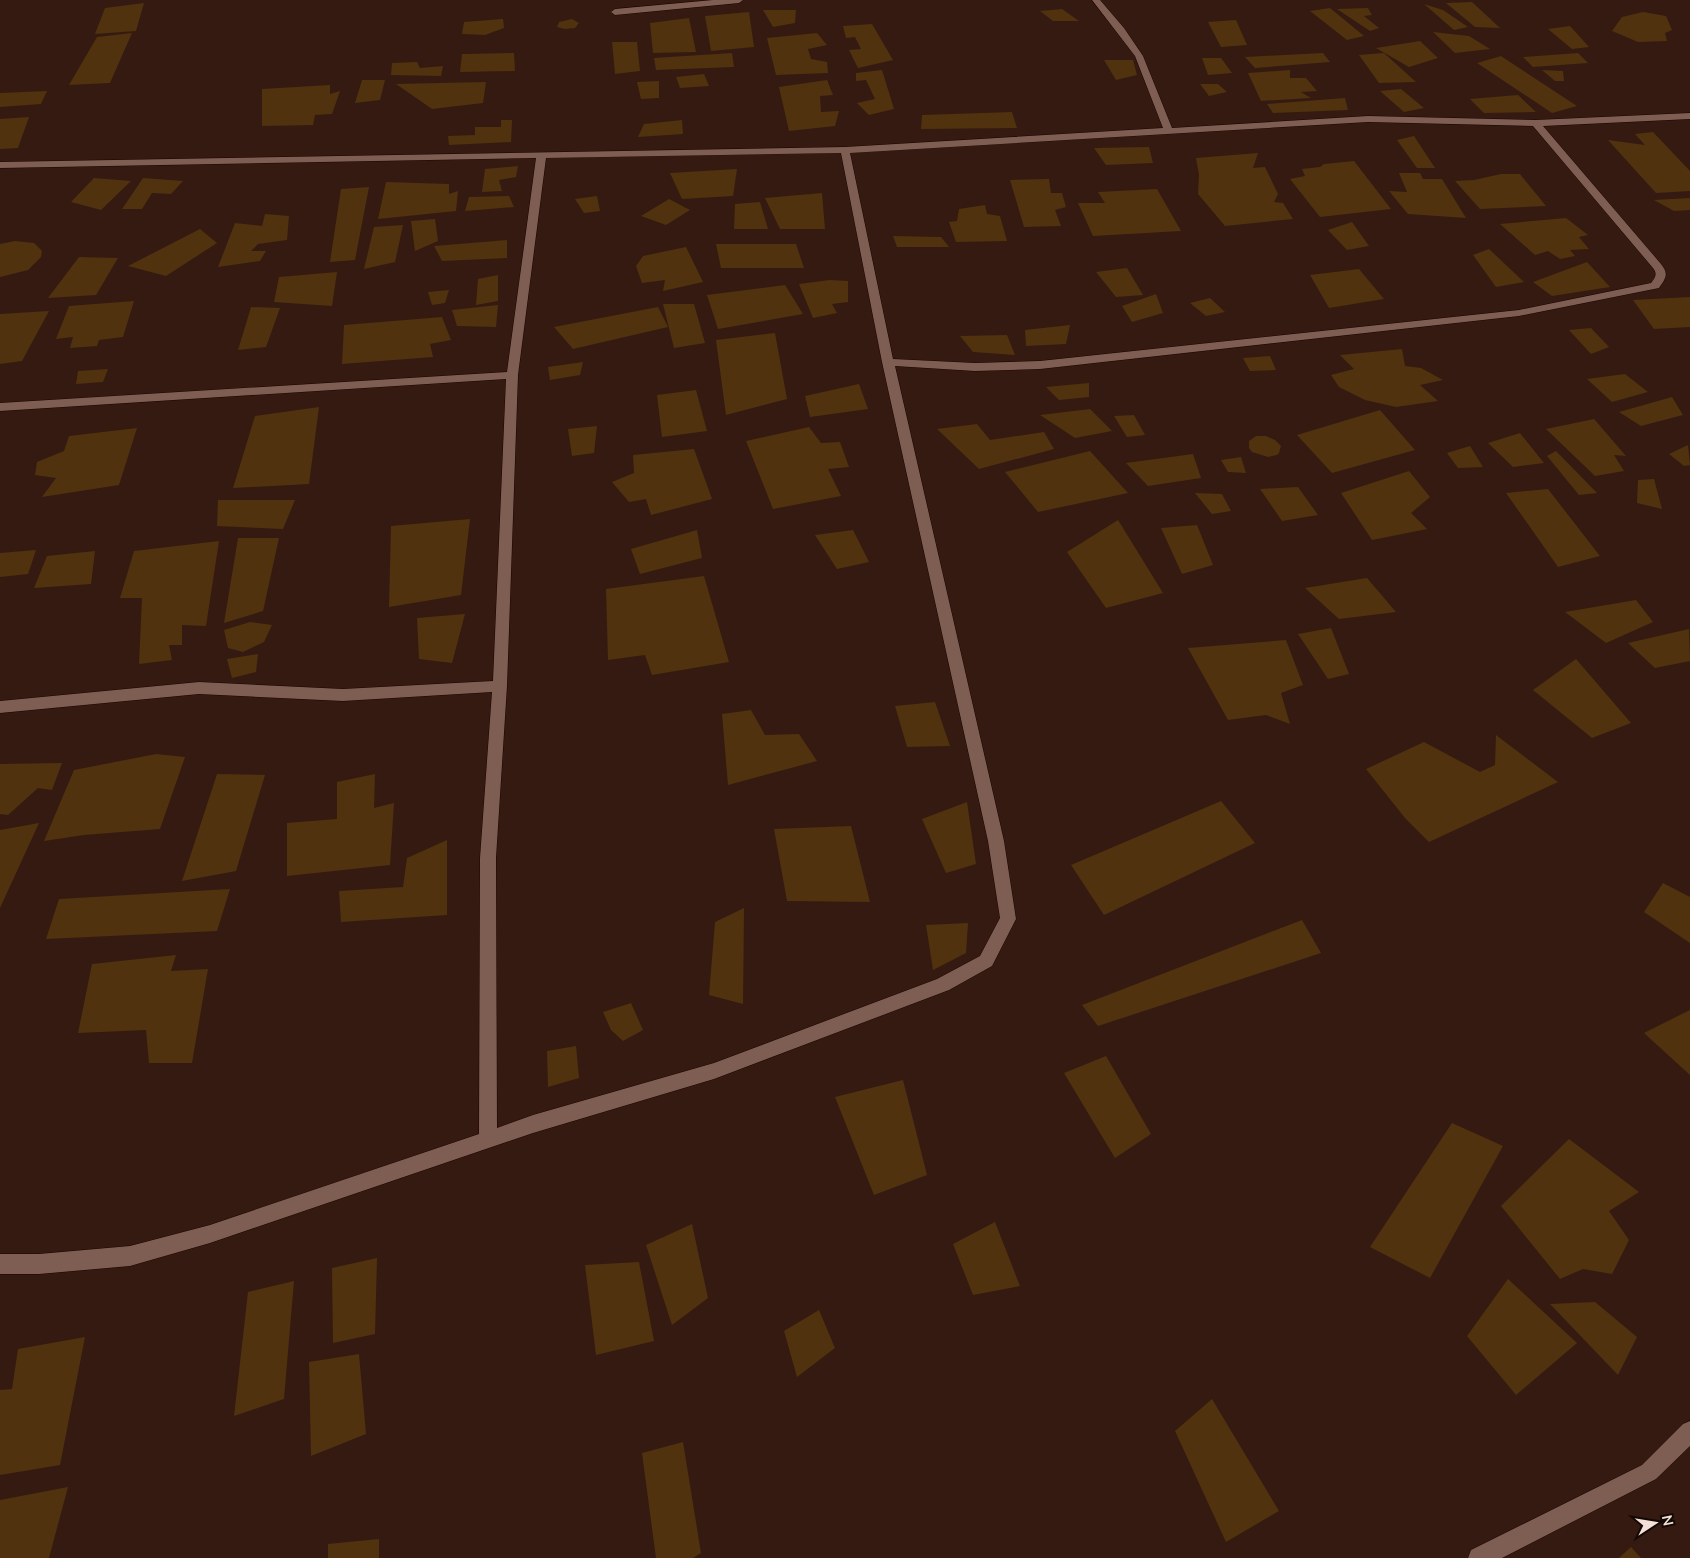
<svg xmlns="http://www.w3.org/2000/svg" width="1690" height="1558" font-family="Mulish,sans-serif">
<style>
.building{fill:#50320e}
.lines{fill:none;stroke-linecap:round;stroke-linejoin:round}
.minor-casing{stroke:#1b0400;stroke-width:1}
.minor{fill:#7e5e52;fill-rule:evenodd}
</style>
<rect width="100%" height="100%" fill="#351a11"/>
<g class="building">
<polygon points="1472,2 1500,28 1475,27 1446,3"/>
<polygon points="144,3 136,31 95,34 105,8"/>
<polygon points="1424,4 1443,10 1468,27 1454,30"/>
<polygon points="1330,8 1364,36 1347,40 1310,11"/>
<polygon points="1368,8 1372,15 1364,16 1379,28 1370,31 1337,9"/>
<polygon points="1062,9 1079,21 1053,21 1040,11"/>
<polygon points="763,10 796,10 795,23 773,27"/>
<polygon points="749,12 754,47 711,51 705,16"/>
<polygon points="1643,12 1666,16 1672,30 1665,33 1667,41 1638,42 1612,31 1622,17"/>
<polygon points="689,18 696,52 653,53 650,23"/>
<polygon points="503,19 504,28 485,35 462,34 464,22"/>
<polygon points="572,19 579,23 575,28 565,29 557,27 559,22"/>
<polygon points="1236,20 1247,45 1221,47 1208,22"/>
<polygon points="872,24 893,60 858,68 849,50 861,49 855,37 846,38 843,26"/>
<polygon points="1570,26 1589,47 1572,49 1548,29"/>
<polygon points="1433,32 1469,36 1490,49 1455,53"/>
<polygon points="132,33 110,83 69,85 97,37"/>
<polygon points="817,33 827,45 808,49 811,59 827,62 828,73 776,75 767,38"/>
<polygon points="1420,41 1438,58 1409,67 1376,48"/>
<polygon points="612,42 637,42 640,71 615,74"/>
<polygon points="514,53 515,71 460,72 462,54"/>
<polygon points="732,53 734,67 656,70 654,58"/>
<polygon points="1323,53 1330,62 1255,68 1245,57"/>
<polygon points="1384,53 1416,82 1379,83 1359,55"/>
<polygon points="1578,53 1588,63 1533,67 1523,57"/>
<polygon points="1501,56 1577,106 1552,113 1477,63"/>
<polygon points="1202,58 1221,58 1232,73 1208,75"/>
<polygon points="1104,60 1133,60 1137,75 1116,80"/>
<polygon points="417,62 420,68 443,66 441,76 391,75 392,63"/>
<polygon points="882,70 894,109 869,115 857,103 875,99 866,80 856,81 856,73"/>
<polygon points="1290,70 1290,78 1306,78 1317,91 1301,92 1311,98 1261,101 1248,73"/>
<polygon points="1542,70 1563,71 1564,81 1555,81"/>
<polygon points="704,74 709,86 680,88 676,77"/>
<polygon points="362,80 385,80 380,100 355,103"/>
<polygon points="827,80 833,95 820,96 821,112 839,111 835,126 789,131 779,87"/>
<polygon points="659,81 659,98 641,99 637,82"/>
<polygon points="486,82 483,103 432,109 396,84"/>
<polygon points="1200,84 1218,84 1227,92 1209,96"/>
<polygon points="330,85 330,94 340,91 332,114 315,115 313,125 262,126 262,89"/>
<polygon points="1401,89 1424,108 1404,112 1380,91"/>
<polygon points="47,91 41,104 0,107 0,93"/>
<polygon points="1518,95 1536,112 1484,113 1470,99"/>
<polygon points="1345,98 1348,110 1273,113 1267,104"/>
<polygon points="1012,112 1017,128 921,129 922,115"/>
<polygon points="29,117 18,148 0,149 0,119"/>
<polygon points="501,120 512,120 511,142 449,145 448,136 475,135 475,127 501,127"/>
<polygon points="682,120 683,134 638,137 644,124"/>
<polygon points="1653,132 1690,171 1690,191 1656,193 1608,140 1645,145 1635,134"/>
<polygon points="1414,136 1435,168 1417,168 1397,140"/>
<polygon points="1149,147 1153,163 1106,165 1094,148"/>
<polygon points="1258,153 1253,168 1265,167 1278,194 1274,202 1283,203 1293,219 1225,226 1198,194 1199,175 1196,158"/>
<polygon points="1354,161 1391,209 1320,217 1290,179 1305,176 1302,169 1320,167 1324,164"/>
<polygon points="518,166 516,177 499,180 502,191 482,192 485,169"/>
<polygon points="737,169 733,196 682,199 670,173"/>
<polygon points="1399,173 1420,173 1423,179 1442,179 1466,218 1408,214 1389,191 1407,192"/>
<polygon points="1501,174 1520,174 1546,206 1480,209 1455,181 1474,180"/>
<polygon points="94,178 131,181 101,210 71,202"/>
<polygon points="143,178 183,181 171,194 152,193 142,209 122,209"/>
<polygon points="1049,179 1051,193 1062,193 1066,207 1055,210 1061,226 1024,227 1010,180"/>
<polygon points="386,182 449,184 449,194 458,191 456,211 378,219"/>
<polygon points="369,187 355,260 330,262 341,189"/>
<polygon points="1157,189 1181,231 1093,236 1078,203 1105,203 1098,192"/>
<polygon points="822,193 825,229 780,229 765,198"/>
<polygon points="509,196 514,207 465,211 469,197"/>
<polygon points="597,196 600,211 584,213 575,199"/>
<polygon points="1690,198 1690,210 1674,211 1654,200"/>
<polygon points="669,199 690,210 666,225 641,216"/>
<polygon points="760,202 768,229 734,229 735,204"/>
<polygon points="985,205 987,214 1000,216 1007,241 956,242 949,222 957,221 959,209"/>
<polygon points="265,214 289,216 287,240 258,244 251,251 266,251 260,261 218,267 235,223 262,226"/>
<polygon points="1566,218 1588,235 1579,237 1589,249 1570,250 1575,256 1560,259 1548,251 1535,255 1500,224"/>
<polygon points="435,219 438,241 415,251 411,221"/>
<polygon points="1352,222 1369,246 1347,250 1328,230"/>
<polygon points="403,225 395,262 364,269 374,227"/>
<polygon points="200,229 217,243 166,276 128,266"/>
<polygon points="893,236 941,237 949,247 897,247"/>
<polygon points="507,240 507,258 442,261 434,246"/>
<polygon points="15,241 34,243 42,251 41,257 28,270 0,277 0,244"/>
<polygon points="716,244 796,244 804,268 721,268"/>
<polygon points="686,247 703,282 663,291 665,280 642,283 636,266 643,256"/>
<polygon points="1489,249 1524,282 1496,287 1473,255"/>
<polygon points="79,257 118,258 96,295 48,298"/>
<polygon points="1587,262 1610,287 1552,296 1533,282"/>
<polygon points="1127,268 1143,295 1116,297 1096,272"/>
<polygon points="1359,269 1384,299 1329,308 1310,275"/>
<polygon points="337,272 332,306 274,302 279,277"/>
<polygon points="498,275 498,301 476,305 478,279"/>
<polygon points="830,280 848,281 848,302 832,304 837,313 813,318 799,284"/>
<polygon points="785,285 803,314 718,329 707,295"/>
<polygon points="449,290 445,303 432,305 428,292"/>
<polygon points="1156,294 1163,313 1132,322 1122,306"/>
<polygon points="1690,297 1690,327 1654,329 1633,300"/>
<polygon points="1210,298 1225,312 1206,316 1190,303"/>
<polygon points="134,301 123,337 99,340 97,346 70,348 73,337 56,339 69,306"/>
<polygon points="663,304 694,304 705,343 674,348"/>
<polygon points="498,305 496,327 457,326 452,310"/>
<polygon points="251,307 280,308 266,347 238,350"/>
<polygon points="658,307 668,327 573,349 554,327"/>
<polygon points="49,311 22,361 0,364 0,314"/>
<polygon points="442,317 451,340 430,344 433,357 342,364 344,325"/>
<polygon points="1070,325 1066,344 1026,346 1025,330"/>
<polygon points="1591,328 1609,347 1591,354 1569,330"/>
<polygon points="775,333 787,399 726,415 716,340"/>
<polygon points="1007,335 1015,355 973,352 960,336"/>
<polygon points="1402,349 1405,366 1421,368 1443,380 1420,385 1438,401 1396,407 1365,400 1339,387 1331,375 1354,369 1340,355"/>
<polygon points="1270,356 1276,370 1250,371 1243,358"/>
<polygon points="583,362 580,375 550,380 548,367"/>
<polygon points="108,369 103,382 76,384 78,371"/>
<polygon points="1625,374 1648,392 1612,402 1587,379"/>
<polygon points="1089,383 1089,397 1059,400 1046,387"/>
<polygon points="859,384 868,409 810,417 805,396"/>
<polygon points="696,390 707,431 662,437 657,395"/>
<polygon points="1672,397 1683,415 1641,426 1619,412"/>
<polygon points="319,407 309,484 233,488 255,416"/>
<polygon points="1090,409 1112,431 1075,438 1040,415"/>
<polygon points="1380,410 1415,450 1332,473 1297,435"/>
<polygon points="1134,415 1145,435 1127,437 1114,416"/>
<polygon points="1594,419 1626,456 1614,455 1624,471 1595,476 1546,429"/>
<polygon points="977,424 990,440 1044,432 1054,449 979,469 937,429"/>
<polygon points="597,426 594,453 572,456 568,429"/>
<polygon points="809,427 821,443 840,442 849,467 828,469 841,496 773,509 746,441"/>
<polygon points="137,428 119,485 42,497 56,478 35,475 37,462 64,451 69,436"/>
<polygon points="1520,433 1544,463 1513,467 1488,443"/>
<polygon points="1256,436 1266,436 1275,440 1281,446 1279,453 1277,455 1268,457 1252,452 1249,448 1249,441"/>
<polygon points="1688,445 1690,465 1684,466 1669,454"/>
<polygon points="1470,446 1483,467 1458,468 1447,453"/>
<polygon points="694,449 712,499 651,515 646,499 629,502 612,482 634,473 633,455"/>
<polygon points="1090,451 1128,493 1038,512 1005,472"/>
<polygon points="1556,451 1597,493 1579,495 1547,456"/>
<polygon points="1193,454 1201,478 1148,486 1126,463"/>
<polygon points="1241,457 1246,473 1228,472 1221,460"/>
<polygon points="1409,471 1430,497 1411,513 1427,529 1372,540 1341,493"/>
<polygon points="1654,479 1662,509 1637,503 1638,480"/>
<polygon points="1298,487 1318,515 1282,521 1260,489"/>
<polygon points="1548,489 1600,556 1558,567 1506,493"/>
<polygon points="1195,493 1222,494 1231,511 1212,514"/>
<polygon points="218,500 295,500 283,529 217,526"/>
<polygon points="470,519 461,595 389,607 391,526"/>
<polygon points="1118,520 1163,593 1106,608 1067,552"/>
<polygon points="1197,525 1213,565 1182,574 1161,528"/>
<polygon points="697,530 702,558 640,574 631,549"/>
<polygon points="853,530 869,562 837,569 815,535"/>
<polygon points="238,538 279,538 263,611 224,623"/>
<polygon points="219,541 206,626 182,625 182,645 169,645 172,660 139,664 142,598 120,598 134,551"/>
<polygon points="36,550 28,574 0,577 0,553"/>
<polygon points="95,551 91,584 34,588 47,556"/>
<polygon points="704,576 729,662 652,675 645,655 608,660 606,589"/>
<polygon points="1367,578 1396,612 1339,619 1305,588"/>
<polygon points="1636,600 1653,622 1606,643 1565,612"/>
<polygon points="465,614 452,663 419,659 417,618"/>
<polygon points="250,622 272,625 264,642 243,652 228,648 224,630"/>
<polygon points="1331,628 1349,674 1328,679 1298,634"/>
<polygon points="1689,629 1690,661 1655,668 1628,643"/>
<polygon points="1286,640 1303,685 1281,693 1290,724 1266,715 1228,720 1188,648"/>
<polygon points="258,654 256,672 232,678 227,659"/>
<polygon points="1576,659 1631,723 1592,738 1533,690"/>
<polygon points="935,702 950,746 907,747 895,706"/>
<polygon points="751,710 765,735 799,734 817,761 728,785 722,714"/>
<polygon points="1496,735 1558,782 1429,842 1405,818 1366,769 1424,742 1480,772 1495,765"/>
<polygon points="156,754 185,757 160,829 84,835 44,841 74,770"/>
<polygon points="62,763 52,790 38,788 8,815 0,814 0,764"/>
<polygon points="217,774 265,775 236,871 182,881"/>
<polygon points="375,774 374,808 394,803 390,865 287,876 287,823 337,819 337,782"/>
<polygon points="1221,801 1255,843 1104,915 1071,865"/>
<polygon points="967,802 976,864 946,873 922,819"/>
<polygon points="39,823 0,908 0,830"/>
<polygon points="851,826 870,902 787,901 774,829"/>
<polygon points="447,840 447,915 341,922 339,891 403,887 407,858"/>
<polygon points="1663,883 1690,897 1690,943 1644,912"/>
<polygon points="230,889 217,931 46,939 59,899"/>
<polygon points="744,908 743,1004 709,995 715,922"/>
<polygon points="1302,920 1321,953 1098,1026 1082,1005"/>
<polygon points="968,923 966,953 933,970 926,925"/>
<polygon points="176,955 171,971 208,969 192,1063 149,1063 146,1030 78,1033 92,964"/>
<polygon points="631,1003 643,1030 623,1041 611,1030 603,1012"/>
<polygon points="1690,1010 1690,1075 1644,1033"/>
<polygon points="576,1046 579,1078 548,1087 547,1051"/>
<polygon points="1106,1056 1151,1134 1115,1158 1064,1073"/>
<polygon points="903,1080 927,1175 874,1195 835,1097"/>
<polygon points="1452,1123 1503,1146 1430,1278 1370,1247"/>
<polygon points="1569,1139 1639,1192 1609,1211 1629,1240 1612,1274 1583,1269 1560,1279 1501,1206"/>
<polygon points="995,1222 1020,1286 973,1295 953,1244"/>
<polygon points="692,1224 708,1298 672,1325 646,1245"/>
<polygon points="377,1258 375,1334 333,1343 332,1268"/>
<polygon points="639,1262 654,1341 596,1355 585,1265"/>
<polygon points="1508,1279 1577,1343 1516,1395 1467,1336"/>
<polygon points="294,1281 284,1399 234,1416 248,1292"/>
<polygon points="1595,1302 1637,1337 1618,1375 1550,1304"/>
<polygon points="819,1310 835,1348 797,1377 784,1331"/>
<polygon points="85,1337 60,1465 0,1475 0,1390 12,1389 18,1349"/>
<polygon points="359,1354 366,1434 311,1456 309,1362"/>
<polygon points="1212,1399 1279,1511 1226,1542 1175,1431"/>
<polygon points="683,1442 701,1553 693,1558 656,1558 642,1453"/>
<polygon points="68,1487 49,1558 0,1558 0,1500"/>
<polygon points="379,1539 379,1558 328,1558 328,1544"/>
<polygon points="1631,1547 1641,1558 1619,1558"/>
</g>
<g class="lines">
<g class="minor-casing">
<g id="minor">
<polygon points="713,0 743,0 739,3 615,15 611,12 615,9"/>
<path d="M1092 0H1100L1124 28 1143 56 1172 128 1368 116 1536 120 1690 113V119L1543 126 1661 264C1669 274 1666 278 1659 288L1519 316 1040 369 975 371 895 366 1004 841 1016 919 992 966 949 990 714 1079 533 1133 210 1243 130 1266 39 1274H0V1254H39L130 1246 210 1225 479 1134 480 858 492 692 343 701 199 694 0 713V701L199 682 343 689 493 681 506 379 0 411V403L507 372 536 158 0 168V162L845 147 1163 128 1135 56ZM1368 122 1533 126 1653 268C1658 274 1655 278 1651 283L1519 310 1040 361 975 363 893 359 850 153ZM841 153 882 362 988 841 1000 918 980 956 937 979 714 1063 533 1115 497 1128 496 858 507 686 518 375 546 158Z"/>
<polygon points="1690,1421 1690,1446 1656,1479 1502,1558 1468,1558 1471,1550 1642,1465 1683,1424"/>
</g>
</g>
<use href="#minor" class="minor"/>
</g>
<g transform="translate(1655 1523) rotate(78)" stroke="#140805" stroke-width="4" paint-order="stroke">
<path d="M0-4L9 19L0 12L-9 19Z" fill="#f3e0d9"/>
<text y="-8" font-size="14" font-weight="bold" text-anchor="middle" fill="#f3e0d9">N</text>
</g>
</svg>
